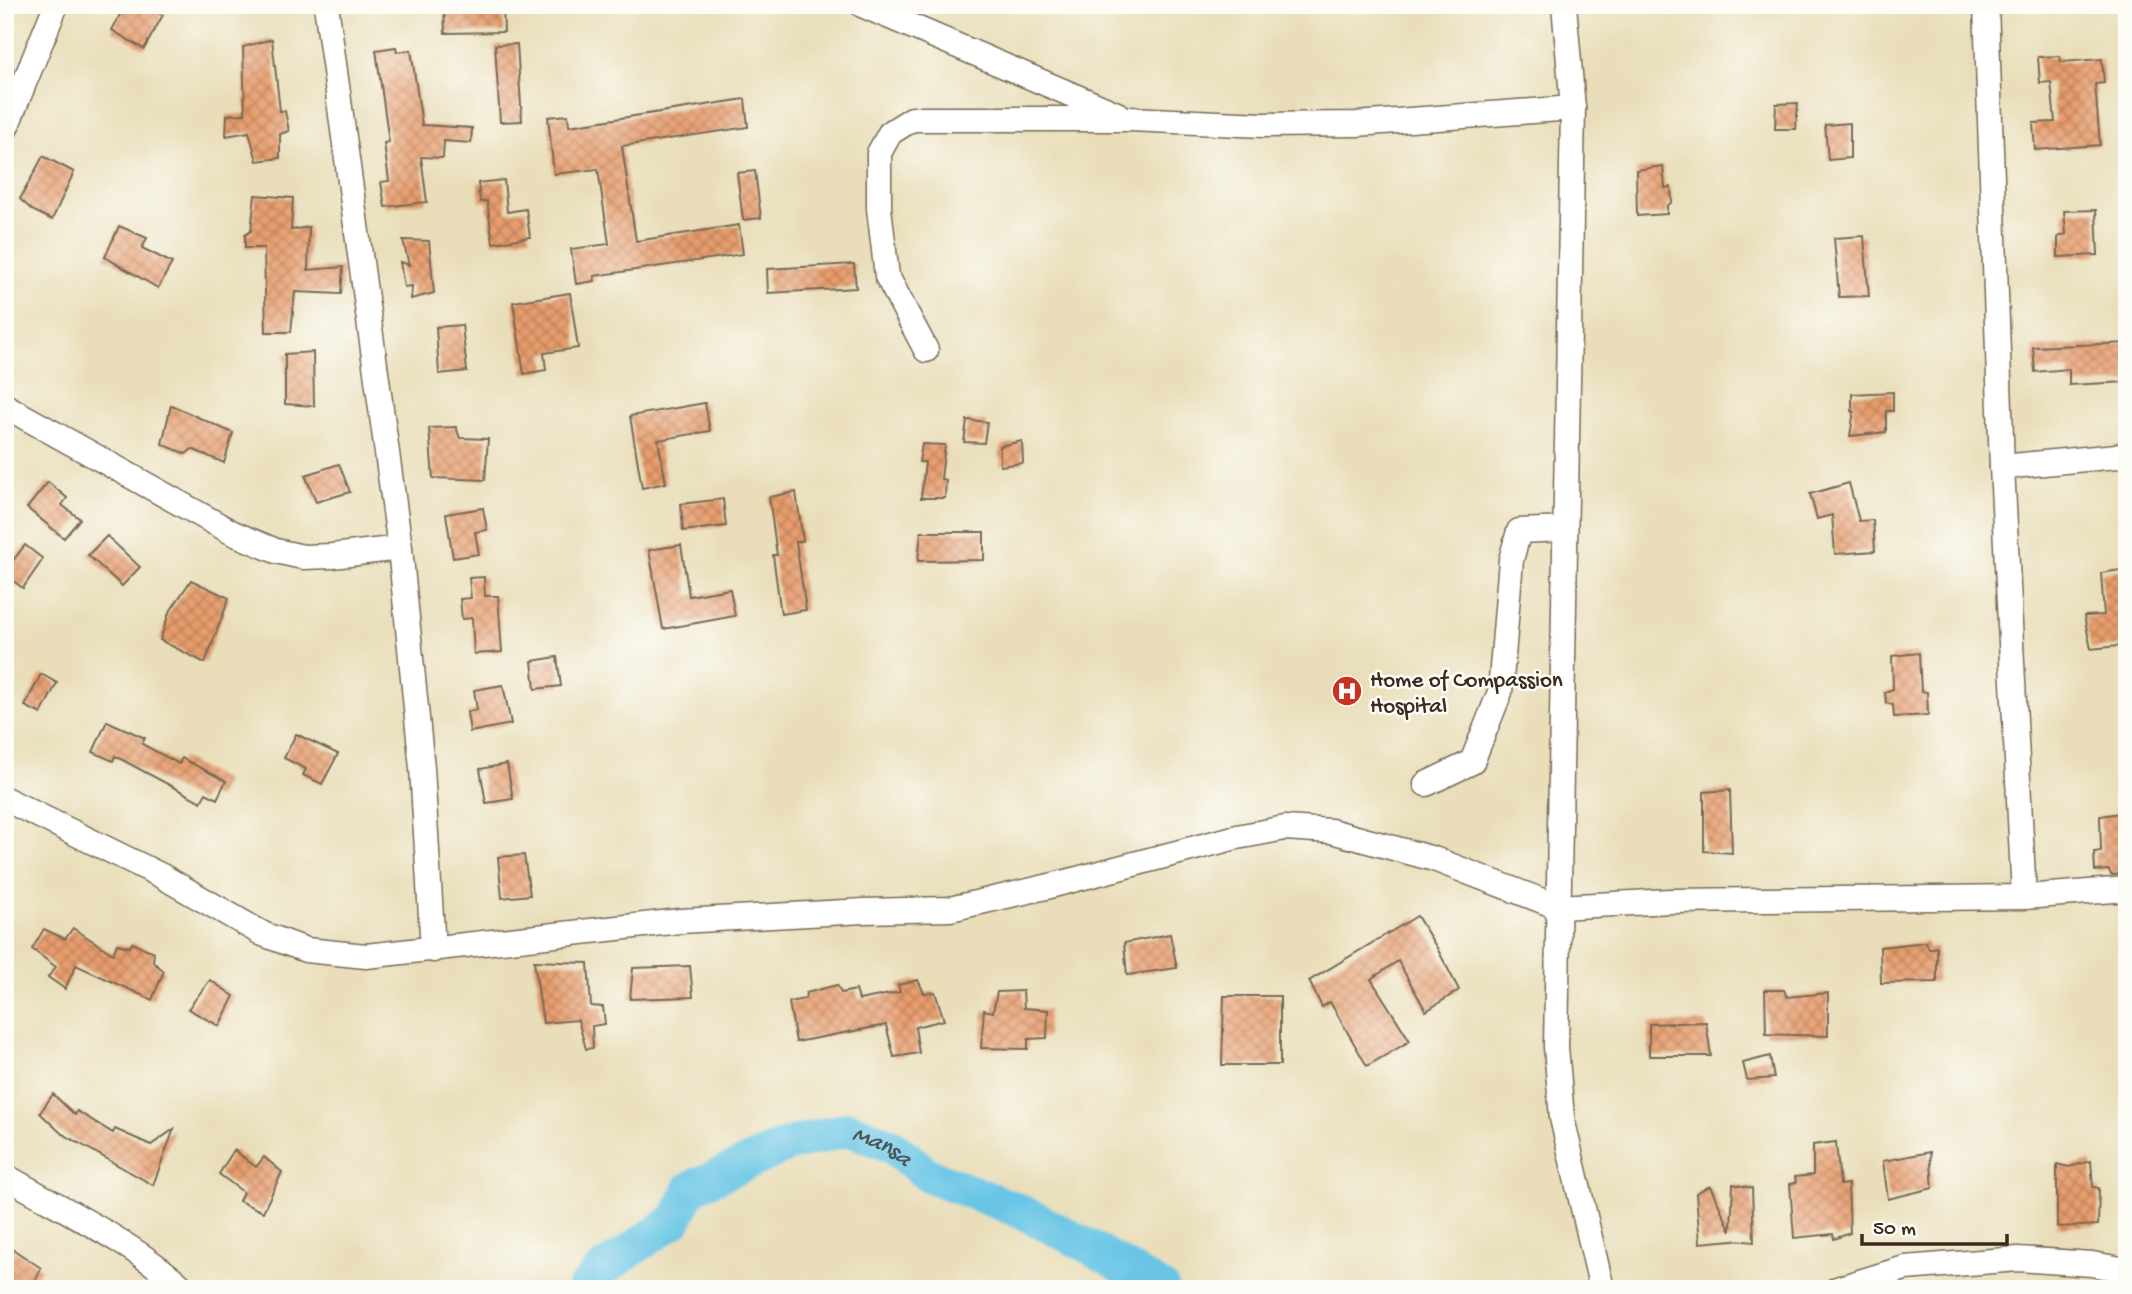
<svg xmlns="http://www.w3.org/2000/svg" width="2132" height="1294" font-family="'Gochi Hand',sans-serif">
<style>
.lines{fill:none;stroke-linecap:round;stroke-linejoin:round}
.river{stroke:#67c5e5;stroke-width:35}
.building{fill:url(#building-cross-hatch)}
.minor-casing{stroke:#786954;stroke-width:27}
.minor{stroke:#fff;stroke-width:24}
.labels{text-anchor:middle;stroke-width:5;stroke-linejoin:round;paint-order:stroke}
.poi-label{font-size:23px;fill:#3b2a1e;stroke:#fdfcf7;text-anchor:start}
.water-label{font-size:24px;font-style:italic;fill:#48585a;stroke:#fdfcf7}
</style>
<defs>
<pattern id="building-cross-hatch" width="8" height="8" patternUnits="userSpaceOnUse" patternTransform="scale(1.75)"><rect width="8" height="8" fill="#e89d6d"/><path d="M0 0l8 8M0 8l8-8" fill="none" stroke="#bd8059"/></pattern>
</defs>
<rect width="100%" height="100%" fill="#fdfcf7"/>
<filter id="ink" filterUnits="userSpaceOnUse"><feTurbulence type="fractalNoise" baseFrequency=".0143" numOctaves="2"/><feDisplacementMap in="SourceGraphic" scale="14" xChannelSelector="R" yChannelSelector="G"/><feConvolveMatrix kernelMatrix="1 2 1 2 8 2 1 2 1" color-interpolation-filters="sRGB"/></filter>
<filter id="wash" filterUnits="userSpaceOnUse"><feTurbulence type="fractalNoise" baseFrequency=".00686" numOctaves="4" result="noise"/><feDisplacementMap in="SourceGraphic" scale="28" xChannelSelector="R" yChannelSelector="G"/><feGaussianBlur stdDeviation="1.57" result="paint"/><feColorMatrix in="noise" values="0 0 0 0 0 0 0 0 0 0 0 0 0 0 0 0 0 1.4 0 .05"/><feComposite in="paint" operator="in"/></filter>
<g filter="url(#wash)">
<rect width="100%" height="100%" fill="#e9deb9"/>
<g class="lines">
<path class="river" id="s1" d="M584 1289 602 1270 675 1220 691 1188 787 1145 849 1129 892 1146 928 1175 1020 1211 1088 1246 1162 1289"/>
</g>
<g id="blocks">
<g class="building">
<polygon points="125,5 141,5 163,15 144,49 112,30"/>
<polygon points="503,5 504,32 445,33 444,7"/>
<polygon points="272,39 280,111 285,111 289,131 280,134 280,158 257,161 249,132 226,136 227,115 245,114 243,47"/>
<polygon points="517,44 522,121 500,122 495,45"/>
<polygon points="396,47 397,52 411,50 422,125 472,128 471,143 444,141 443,158 421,157 427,202 385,207 381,182 389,181 384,143 389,142 376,50"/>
<polygon points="2060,56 2061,62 2102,59 2104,83 2095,84 2100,145 2035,150 2033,123 2055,122 2051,82 2040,83 2038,57"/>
<polygon points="745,99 748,127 622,146 636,241 739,225 743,254 594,276 595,281 576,284 571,249 609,244 598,169 554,174 548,117 568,115 569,126"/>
<polygon points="1798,103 1796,129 1775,129 1776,104"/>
<polygon points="1850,123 1850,158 1828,160 1825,125"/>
<polygon points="43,156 74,172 52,220 32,210 20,199"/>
<polygon points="1663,166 1665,188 1671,187 1672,202 1667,206 1667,214 1637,216 1636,170"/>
<polygon points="755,171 761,218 743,220 737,173"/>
<polygon points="504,180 507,212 526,209 530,237 493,243 487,201 480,202 478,183"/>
<polygon points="255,195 293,198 291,230 309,227 308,270 343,267 341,294 295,292 291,332 266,332 264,248 245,248 245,235 251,231"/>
<polygon points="2096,210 2098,255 2058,257 2058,237 2066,234 2064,211"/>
<polygon points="119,226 147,238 142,248 172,263 158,288 105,257"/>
<polygon points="1864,236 1869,296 1839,297 1834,238"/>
<polygon points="403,240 429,241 434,293 411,299 412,286 404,287 400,262 409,265"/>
<polygon points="854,264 856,288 768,293 767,269"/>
<polygon points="570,293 578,348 544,353 546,370 524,374 513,302"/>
<polygon points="462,325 467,371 439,374 436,327"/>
<polygon points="2127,343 2127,382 2069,385 2069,369 2035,372 2033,347"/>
<polygon points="313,352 314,406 285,404 285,354"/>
<polygon points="1893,392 1893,411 1886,411 1886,432 1850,436 1854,411 1852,411 1852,394"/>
<polygon points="705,403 710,431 658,440 666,483 642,488 630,416"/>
<polygon points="171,405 233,433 224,463 192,449 186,454 162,444"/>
<polygon points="967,420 987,422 984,443 964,442"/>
<polygon points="456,427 460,438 488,439 485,480 433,478 429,428"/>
<polygon points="1022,441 1023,463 1000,466 1000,446"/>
<polygon points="922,444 945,445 941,479 946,480 945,498 921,498 925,462 919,462"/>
<polygon points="339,464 350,492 316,502 305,475"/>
<polygon points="48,482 67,498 62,505 80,519 64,538 27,508"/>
<polygon points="1849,483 1859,521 1873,520 1875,551 1835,554 1832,515 1817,519 1810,494"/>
<polygon points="796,492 803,541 796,542 806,610 781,614 773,555 777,555 769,497"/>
<polygon points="723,499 726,526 683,531 681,504"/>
<polygon points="483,508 487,530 475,532 479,554 453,558 446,514"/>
<polygon points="921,532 984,532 984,560 918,561"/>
<polygon points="107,536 140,567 122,586 88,555"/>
<polygon points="25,545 43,559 23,588 5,575 5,571"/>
<polygon points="681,545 689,596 730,589 735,616 663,629 649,550"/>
<polygon points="2127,569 2127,645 2091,649 2084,616 2104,615 2101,573"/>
<polygon points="484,577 485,596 498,596 502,652 474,654 472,618 462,619 460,599 471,598 469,578"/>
<polygon points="191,580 229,598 205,663 160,640 169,613"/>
<polygon points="1919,653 1921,691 1927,692 1928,715 1894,717 1893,705 1886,703 1885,692 1893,689 1892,656"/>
<polygon points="557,657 561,686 535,689 532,661"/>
<polygon points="41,674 57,683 41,714 25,706"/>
<polygon points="503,685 511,724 470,732 467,712 477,710 474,690"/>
<polygon points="107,721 145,738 142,744 179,764 182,758 226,781 217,799 206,793 201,802 115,756 113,761 93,752"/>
<polygon points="296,734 338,754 322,784 303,775 306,769 284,758"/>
<polygon points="507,764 513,799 486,803 480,769"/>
<polygon points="1730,790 1732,853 1704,851 1704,792"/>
<polygon points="2127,812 2127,874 2111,875 2109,870 2095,871 2094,852 2101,851 2100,816"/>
<polygon points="524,855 530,895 502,898 498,857"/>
<polygon points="1417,916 1437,948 1459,990 1426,1011 1398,961 1371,979 1410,1041 1367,1066 1330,1002 1322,1007 1309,981"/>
<polygon points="73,928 113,954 117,944 130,947 132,943 154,952 153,962 164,971 152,1000 76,965 65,989 48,977 56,967 32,949 44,929 65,939"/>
<polygon points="1170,934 1177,968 1127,975 1124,943"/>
<polygon points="1926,942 1929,949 1937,947 1937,982 1881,983 1880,947"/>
<polygon points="534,961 588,963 591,1006 603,1007 605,1024 592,1026 593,1048 586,1049 578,1020 543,1023"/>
<polygon points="690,966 693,997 630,999 633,968"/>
<polygon points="210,980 234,996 219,1026 188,1009"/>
<polygon points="918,980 924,993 935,992 944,1020 915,1027 919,1053 894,1057 886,1025 796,1042 789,1002 805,999 806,993 837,985 841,993 856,990 859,1000 900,992 898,985"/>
<polygon points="1765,990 1784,990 1787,997 1828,993 1828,1036 1766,1034"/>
<polygon points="1023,991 1024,1008 1048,1010 1047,1038 1028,1039 1028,1049 981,1048 984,1010 993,1012 997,992"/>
<polygon points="1224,996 1280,996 1280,1065 1222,1065"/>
<polygon points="1706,1022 1711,1056 1649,1056 1649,1024"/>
<polygon points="1770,1056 1774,1078 1747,1080 1743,1063"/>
<polygon points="53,1094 75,1115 77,1111 113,1133 115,1129 151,1145 174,1129 153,1185 61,1133 40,1113"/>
<polygon points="1836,1142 1840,1185 1848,1184 1850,1233 1834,1239 1833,1234 1794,1238 1790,1184 1796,1183 1795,1177 1813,1175 1813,1145"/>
<polygon points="234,1150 256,1167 264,1157 282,1172 263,1212 239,1201 243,1192 219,1174"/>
<polygon points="1930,1152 1933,1188 1888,1199 1883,1161"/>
<polygon points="2091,1161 2093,1187 2099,1188 2098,1225 2057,1227 2057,1164 2069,1167"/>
<polygon points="1733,1184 1752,1188 1754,1242 1733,1240 1700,1243 1696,1193 1710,1186 1731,1231"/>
<polygon points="14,1250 41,1268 32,1289 5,1289 5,1266"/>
</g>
</g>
</g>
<g filter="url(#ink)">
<use href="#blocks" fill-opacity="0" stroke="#786954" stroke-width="2"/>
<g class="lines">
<g class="minor-casing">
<g id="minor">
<polyline points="326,5 400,548 422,768 433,950"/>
<polyline points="862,5 1119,115"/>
<polyline points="1564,5 1573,108 1556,1047 1562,1118 1602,1289"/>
<polyline points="5,130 56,5"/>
<polyline points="926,350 887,276 879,208 879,153 890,133 912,119 1130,119 1263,125 1356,124 1573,108"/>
<polyline points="5,406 233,533 276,551 303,557 332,556 400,548"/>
<polyline points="2002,467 2127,455"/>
<polyline points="1426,784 1472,762 1500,692 1511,560 1519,531 1565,529"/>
<polyline points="5,799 160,875 263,934 306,950 366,956 680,921 864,911 950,909 1050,886 1237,837 1285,828 1331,831 1434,859 1558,907 1670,901 2024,897 2002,467 1986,5"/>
<polyline points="2024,897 2127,889"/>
<path d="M5 1176C62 1209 137 1245 184 1289"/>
<polyline points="1837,1289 1905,1268 2018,1259 2092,1264 2127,1270"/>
</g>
</g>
<use href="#minor" class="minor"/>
</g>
</g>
<defs>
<g id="hospital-disc" transform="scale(1.575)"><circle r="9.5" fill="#c8321e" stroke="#fdfcf7"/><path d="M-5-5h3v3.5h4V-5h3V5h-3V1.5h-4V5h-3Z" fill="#fff"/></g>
</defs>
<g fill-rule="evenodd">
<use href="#hospital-disc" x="1347" y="691"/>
</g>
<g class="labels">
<g class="poi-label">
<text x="1370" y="686">Home of Compassion<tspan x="1370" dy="26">Hospital</tspan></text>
</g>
<g class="water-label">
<text dy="8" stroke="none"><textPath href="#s1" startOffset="357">Mansa</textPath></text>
</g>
</g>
<rect width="2132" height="1294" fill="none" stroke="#fdfcf7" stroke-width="28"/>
<path d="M1862 1234v10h145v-10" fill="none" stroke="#3b2a1e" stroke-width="3.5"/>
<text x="1873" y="1234" font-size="21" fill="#3b2a1e" stroke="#fdfcf7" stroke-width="5" paint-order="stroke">50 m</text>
</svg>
